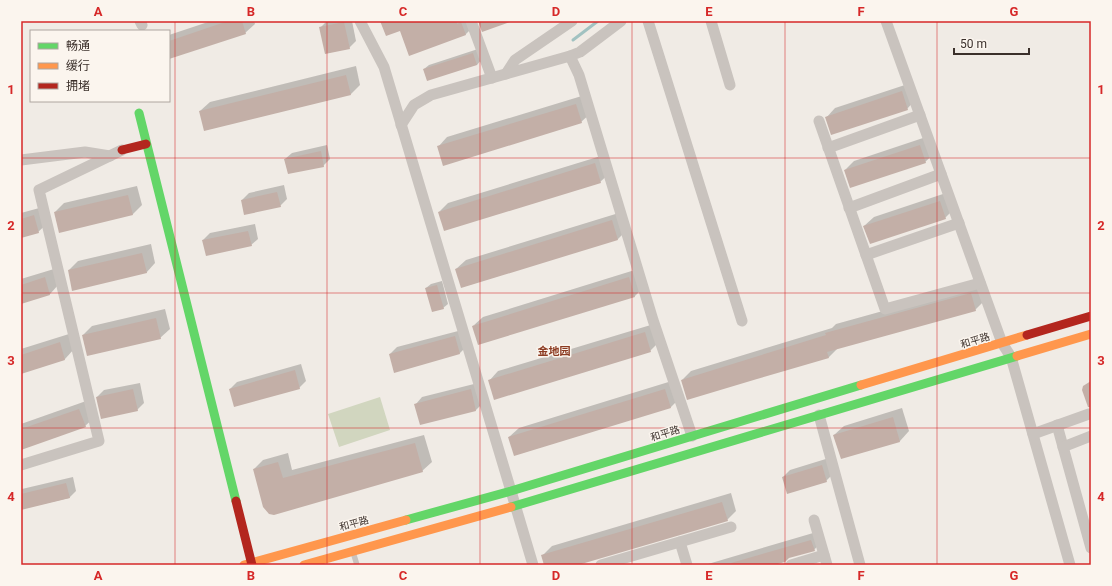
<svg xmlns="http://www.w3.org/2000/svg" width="1112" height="586" font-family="Roboto,'Noto Sans SC',sans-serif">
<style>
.green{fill:#d1d6bf}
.shadow{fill:#0003}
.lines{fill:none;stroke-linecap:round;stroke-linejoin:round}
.stream{stroke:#a1c2c1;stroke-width:3}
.building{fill:#c3afa7}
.lane{stroke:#c9c3be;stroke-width:5.5}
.street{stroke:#c9c3be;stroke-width:11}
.fast{stroke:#63d668;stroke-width:9}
.slow{stroke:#ff974d;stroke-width:9}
.jam{stroke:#b3261e;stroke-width:9}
.grid{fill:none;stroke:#d62828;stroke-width:1;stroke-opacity:0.55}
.labels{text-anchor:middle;stroke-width:3;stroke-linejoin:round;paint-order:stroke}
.street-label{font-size:10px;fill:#3b302b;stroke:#fbf5ee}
.neighbourhood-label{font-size:11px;font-weight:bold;fill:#8c3b22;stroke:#fbf5ee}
.neatline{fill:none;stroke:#d62828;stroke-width:1.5}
.grid-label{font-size:13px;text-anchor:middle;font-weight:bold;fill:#d62828}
</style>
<rect width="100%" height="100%" fill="#f0ebe5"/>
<polygon class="green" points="380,397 390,430 339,447 328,414"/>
<g class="shadow">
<polygon points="211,21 254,21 255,24 245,33 169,58 169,35"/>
<polygon points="327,21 352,21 356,41 349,48 320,28"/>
<polygon points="381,21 466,21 470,30 465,35 400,29"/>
<polygon points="478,49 481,60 477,65 424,69 429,65"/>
<polygon points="356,66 360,85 351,94 205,130 200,111 210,102"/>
<polygon points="911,83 916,99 907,109 826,118 835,108"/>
<polygon points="585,95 591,113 581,122 438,147 447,137"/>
<polygon points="929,136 935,153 925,162 845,170 854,161"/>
<polygon points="327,145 330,159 323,166 285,159 292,153"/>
<polygon points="604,155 610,173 600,182 439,212 448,203"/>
<polygon points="284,185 287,199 280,206 242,200 249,193"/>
<polygon points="137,186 142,205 133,214 55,212 64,203"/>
<polygon points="949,192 955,208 945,218 864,226 874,217"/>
<polygon points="43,207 48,223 38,232 21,237 21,213"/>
<polygon points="622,212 627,230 618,239 462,287 456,269 466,260"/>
<polygon points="255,224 258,239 251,245 203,240 210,233"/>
<polygon points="151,244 155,263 146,273 69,270 78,261"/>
<polygon points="54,269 59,284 50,294 21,303 21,279"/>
<polygon points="638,269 644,287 635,296 473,326 483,317"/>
<polygon points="442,281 448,304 443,308 426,288 431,284"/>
<polygon points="980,284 985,300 975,310 838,348 829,357 682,380 691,371 832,328 836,324"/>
<polygon points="165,309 170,329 160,338 83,335 92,326"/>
<polygon points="654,324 660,341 650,351 489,381 498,371"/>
<polygon points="462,330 467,346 460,353 390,354 397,347"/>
<polygon points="69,334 74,349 65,359 21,373 21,349"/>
<polygon points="301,364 306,381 299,388 230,389 237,382"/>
<polygon points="675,380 680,398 671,407 515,455 509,437 519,428"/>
<polygon points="140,383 144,403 137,410 97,397 104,390"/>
<polygon points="478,383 483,403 476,410 421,424 416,404 422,397"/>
<polygon points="89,400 95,417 85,426 21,449 21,424"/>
<polygon points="902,408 909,431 900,441 834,435 844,426"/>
<polygon points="424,435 432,462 422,471 274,514 254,469 263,460 288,453 292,470"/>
<polygon points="829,458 833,474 826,481 783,477 790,470"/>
<polygon points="73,477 76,491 69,498 21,509 21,490 22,489"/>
<polygon points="731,493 736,511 727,520 574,565 545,565 543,555 552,546"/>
<polygon points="820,531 823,540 814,550 788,557 770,565 707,565 708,564"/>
</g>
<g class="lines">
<polyline class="stream" points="573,40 598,21"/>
</g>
<g class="building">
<polygon points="228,21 242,21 246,34 169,59 169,41"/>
<polygon points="380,21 457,21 457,24 461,22 466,35 409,56 400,31 386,36"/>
<polygon points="478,21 510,21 510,22 482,32"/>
<polygon points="344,22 350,49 325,54 319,27"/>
<polygon points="473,53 477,65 427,81 423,69"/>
<polygon points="346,75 351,95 204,131 199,111"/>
<polygon points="902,91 908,110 831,135 825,117"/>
<polygon points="576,104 582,123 443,166 437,146"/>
<polygon points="920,145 926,163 850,188 844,170"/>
<polygon points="321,151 324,167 288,174 284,159"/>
<polygon points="595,163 601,183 444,231 438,212"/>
<polygon points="277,192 281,207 244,215 241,200"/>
<polygon points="128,195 133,215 59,233 54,212"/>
<polygon points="940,201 946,219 870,244 863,226"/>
<polygon points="34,215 39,233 21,238 21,219"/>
<polygon points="612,220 618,240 461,288 455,269"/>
<polygon points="248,231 252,246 206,256 202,240"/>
<polygon points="142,253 147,273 72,291 68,270"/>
<polygon points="45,277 50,295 21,304 21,285"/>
<polygon points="629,277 635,297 478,345 472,326"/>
<polygon points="437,285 444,309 432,312 425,288"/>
<polygon points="971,293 976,311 827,352 829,358 757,379 687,400 681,380 826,335 825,333"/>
<polygon points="156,318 161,339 87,356 82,335"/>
<polygon points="645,332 651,352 494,400 488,380"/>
<polygon points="455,336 460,354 394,373 389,354"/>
<polygon points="60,342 65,360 21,374 21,355"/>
<polygon points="295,370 300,389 234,407 229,389"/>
<polygon points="1091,381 1091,407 1088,407 1082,390 1083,386"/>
<polygon points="133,389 138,411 101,419 96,397"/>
<polygon points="471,389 476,411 420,425 414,404"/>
<polygon points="665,389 671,408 514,456 508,437"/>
<polygon points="79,409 86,427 21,450 21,429"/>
<polygon points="893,417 900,442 841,459 833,435"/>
<polygon points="415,443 423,472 274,515 269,514 263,507 253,469 278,462 283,478"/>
<polygon points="822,465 827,482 787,494 782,477"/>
<polygon points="66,483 70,498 21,510 21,494"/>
<polygon points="722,502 728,521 578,565 544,565 541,555"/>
<polygon points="811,540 815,551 789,558 785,562 774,565 732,565 731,563"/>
</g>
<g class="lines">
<polyline class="lane" points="353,552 357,565"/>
<g class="street">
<polyline points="140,21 142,25"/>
<polyline points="360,21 384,67 511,491 533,565"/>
<polyline points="471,21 492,78"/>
<polyline points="621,21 580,52 570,56 579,75 653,320 692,436"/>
<polyline points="648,21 742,321"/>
<polyline points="711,21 730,85"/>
<polyline points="886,21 1002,343 1011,357 1070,565"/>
<polyline points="506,74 515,60 572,21"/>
<polyline points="819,121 885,309 980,283"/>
<polyline points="401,125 414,105 431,95 570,56"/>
<polyline points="828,148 920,115"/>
<polyline points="21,160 85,152 110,156"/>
<polyline points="849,208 941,174"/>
<polyline points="866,255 959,223"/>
<polyline points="819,415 860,565"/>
<polyline points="1057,425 1091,548"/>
<polyline points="1033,434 1089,414"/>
<polyline points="1063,447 1091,436"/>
<polyline points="21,465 99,441 39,190 122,150"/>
<polyline points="814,520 827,565"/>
<polyline points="680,542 687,565"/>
<polyline points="601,565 731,527"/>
<polyline points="791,565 824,555"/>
</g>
<g class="fast">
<polyline points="139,113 236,501"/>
<polyline points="511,507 1017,356"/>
<polyline points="406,520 511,491 861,385"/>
</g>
<g class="slow">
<polyline points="1017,356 1091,334"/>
<polyline points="861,385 1027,335"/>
<polyline points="244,565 406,520"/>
<polyline points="304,565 511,507"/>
</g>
<g class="jam">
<polyline points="122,150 146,144"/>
<polyline points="1027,335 1091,316"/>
<polyline points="236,501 252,565"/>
</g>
</g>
<path class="grid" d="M175 21V565M327 21V565M480 21V565M632 21V565M785 21V565M937 21V565M21 158H1091M21 293H1091M21 428H1091"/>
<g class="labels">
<g class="street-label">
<text transform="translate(975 340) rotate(-17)" y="4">和平路</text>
<text transform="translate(665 433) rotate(-17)" y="4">和平路</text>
<text transform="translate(354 523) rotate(-15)" y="4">和平路</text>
</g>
<g class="neighbourhood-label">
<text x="554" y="355">金地园</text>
</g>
</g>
<rect width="1112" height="586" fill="none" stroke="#fbf5ee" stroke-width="44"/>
<rect x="30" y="30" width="140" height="72" fill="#fbf5ee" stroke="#aea6a0"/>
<rect x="38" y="43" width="20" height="6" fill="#63d668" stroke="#aea6a0"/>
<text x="66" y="50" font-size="12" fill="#3b302b">畅通</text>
<rect x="38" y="63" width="20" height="6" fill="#ff974d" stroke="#aea6a0"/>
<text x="66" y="70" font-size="12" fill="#3b302b">缓行</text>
<rect x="38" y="83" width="20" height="6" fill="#b3261e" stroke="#aea6a0"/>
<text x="66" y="90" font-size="12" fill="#3b302b">拥堵</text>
<path d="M954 48v6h75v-6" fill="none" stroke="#3b302b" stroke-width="2"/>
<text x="960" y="48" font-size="12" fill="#3b302b" stroke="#fbf5ee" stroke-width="3" paint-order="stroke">50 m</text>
<rect x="22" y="22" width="1068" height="542" class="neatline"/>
<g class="grid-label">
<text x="98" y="16">A</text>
<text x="251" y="16">B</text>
<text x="403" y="16">C</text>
<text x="556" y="16">D</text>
<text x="709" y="16">E</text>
<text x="861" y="16">F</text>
<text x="1014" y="16">G</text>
<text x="11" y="94">1</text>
<text x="1101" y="94">1</text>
<text x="11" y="230">2</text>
<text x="1101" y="230">2</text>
<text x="11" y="365">3</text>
<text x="1101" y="365">3</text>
<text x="11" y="501">4</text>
<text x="1101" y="501">4</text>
<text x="98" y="580">A</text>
<text x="251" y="580">B</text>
<text x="403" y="580">C</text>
<text x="556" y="580">D</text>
<text x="709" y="580">E</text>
<text x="861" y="580">F</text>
<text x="1014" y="580">G</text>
</g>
</svg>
